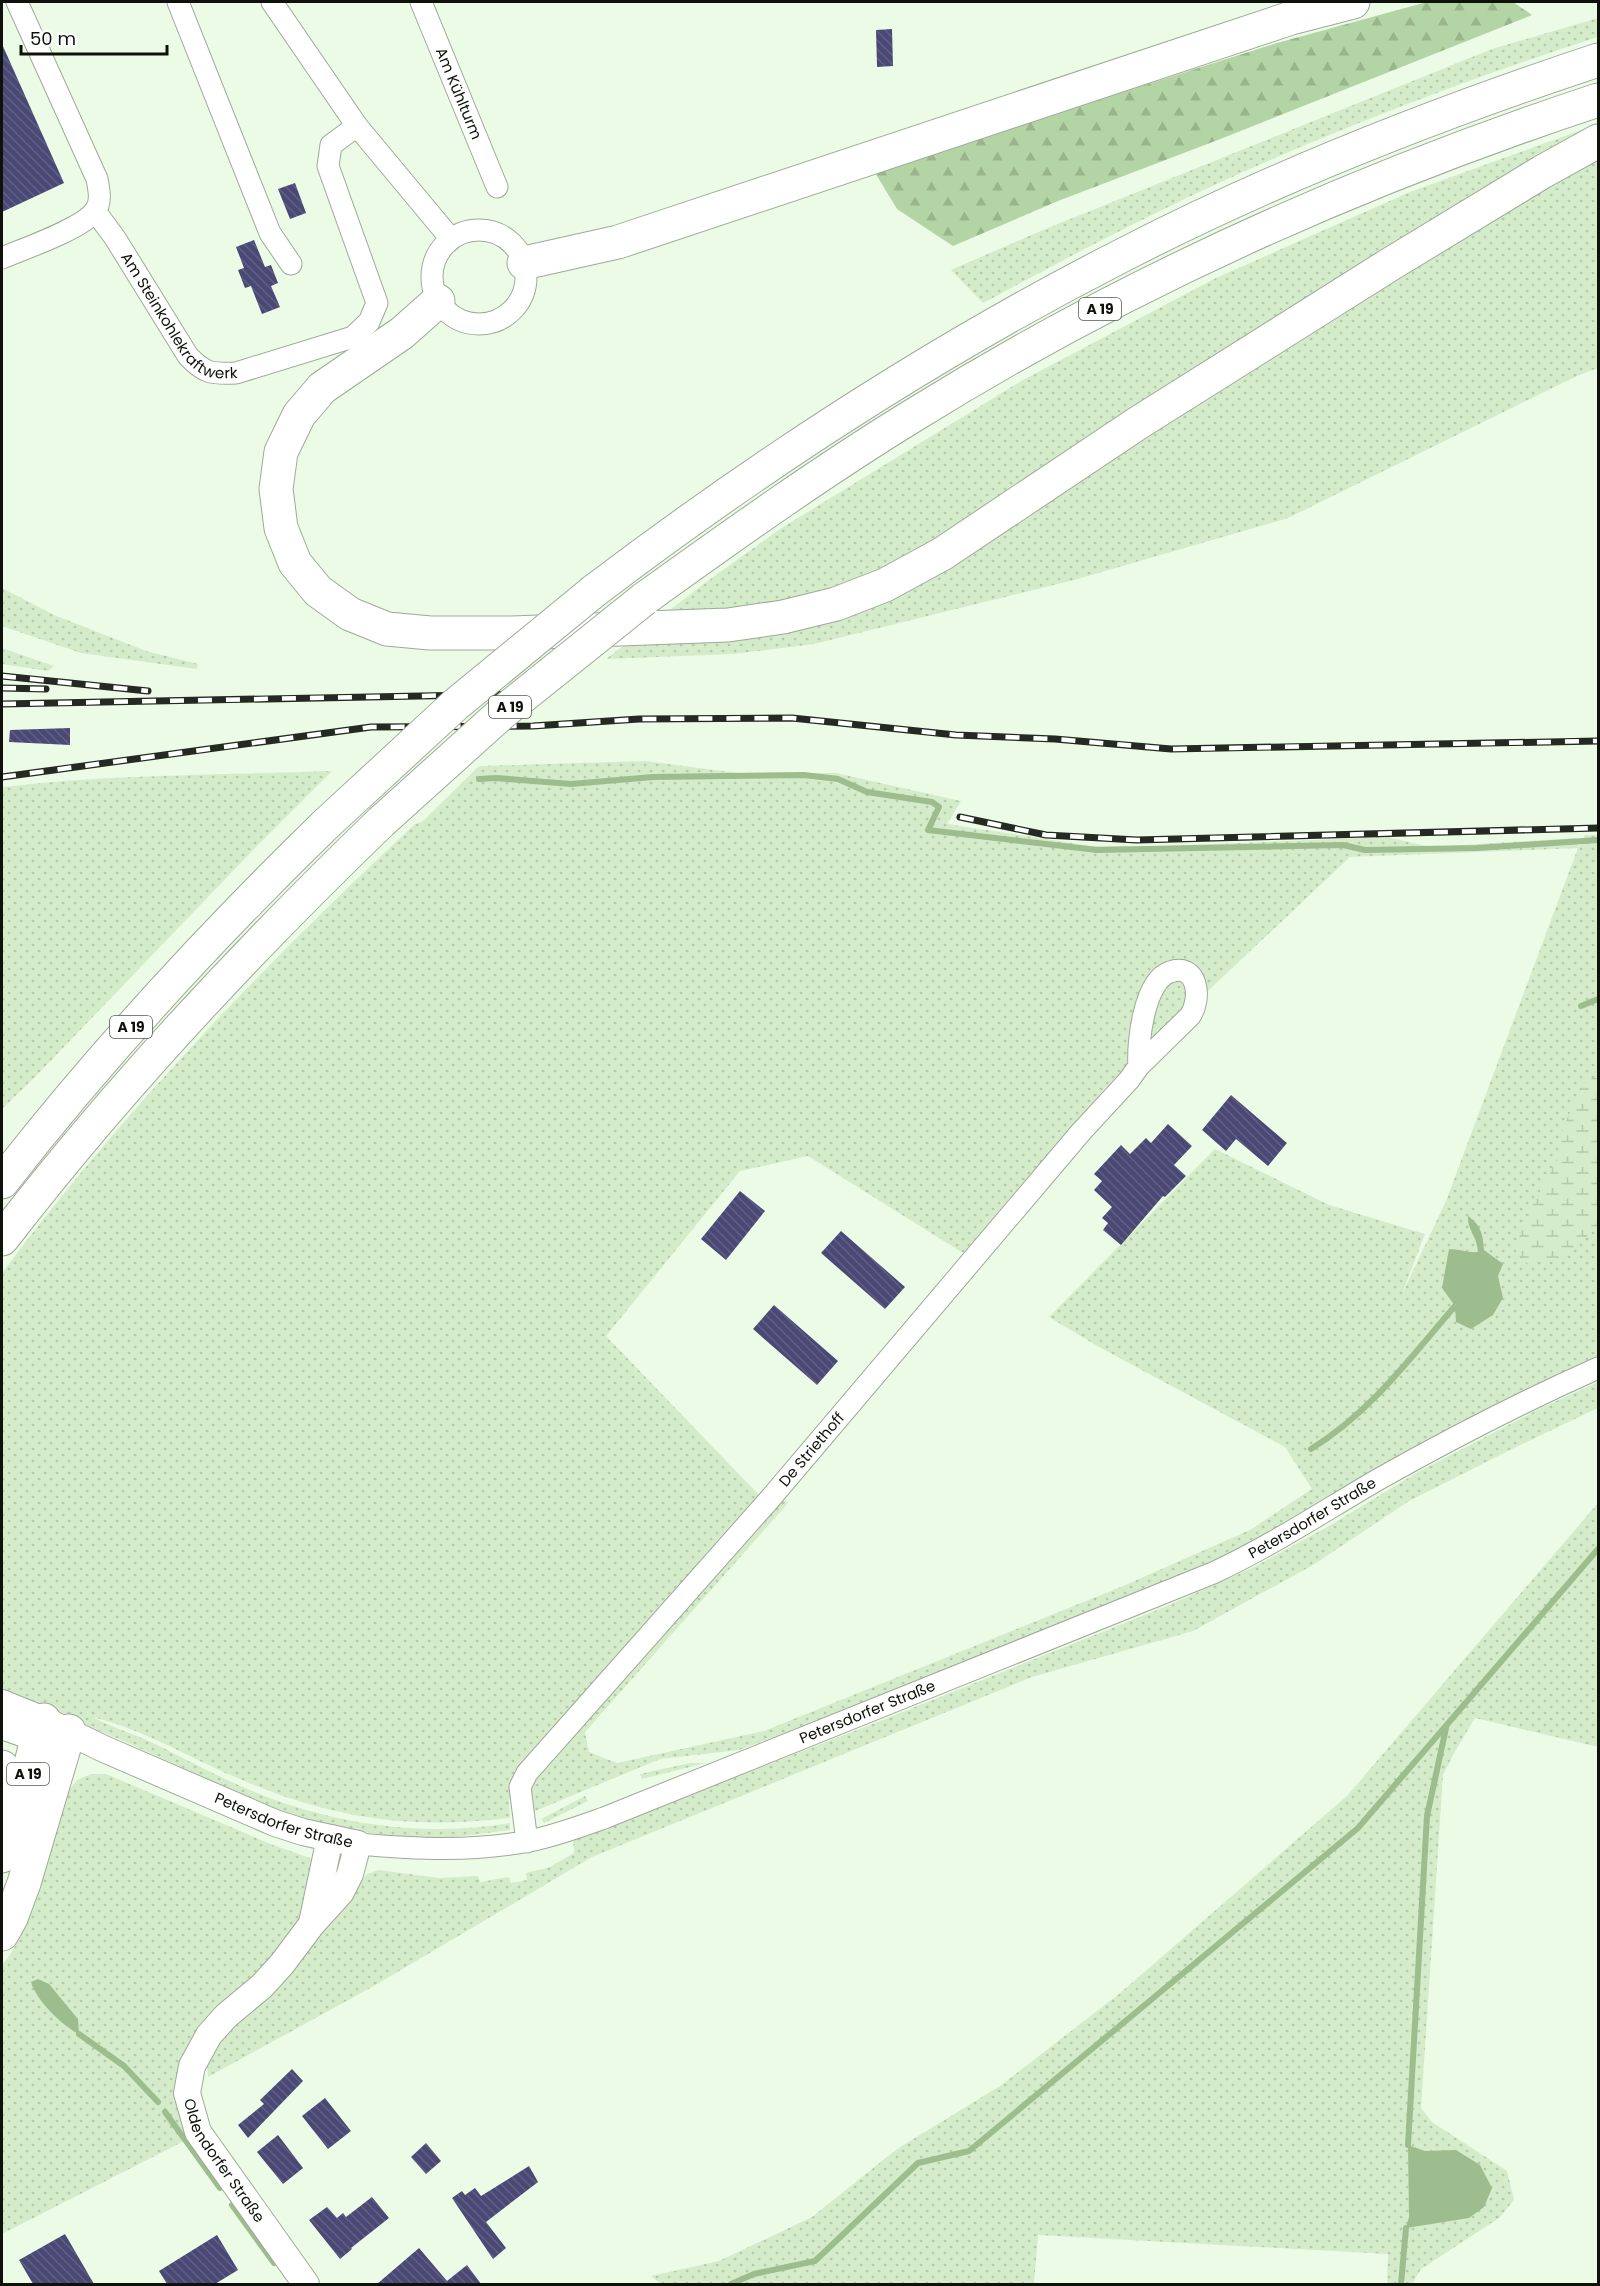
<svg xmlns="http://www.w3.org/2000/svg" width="1600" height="2286" font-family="Poppins,sans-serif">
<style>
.grass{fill:url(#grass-dots)}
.forest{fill:url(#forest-firs)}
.wetland{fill:url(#wetland-marsh)}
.water{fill:#9dbd8e}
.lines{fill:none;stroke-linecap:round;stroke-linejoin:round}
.stream{stroke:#9dbd8e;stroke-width:6}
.building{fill:url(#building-back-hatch)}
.minor-casing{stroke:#9daa97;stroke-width:23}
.tertiary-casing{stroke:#9daa97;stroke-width:28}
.trunk-casing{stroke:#9daa97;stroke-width:35}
.motorway-casing{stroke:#9daa97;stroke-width:35}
.minor{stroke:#fff;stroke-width:21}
.tertiary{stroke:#fff;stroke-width:26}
.trunk{stroke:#fff;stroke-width:33}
.motorway{stroke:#fff;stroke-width:33}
.rail-casing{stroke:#242921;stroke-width:7}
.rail{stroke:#fff;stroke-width:4.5;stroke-dasharray:14;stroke-linecap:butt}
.motorway-bridge-casing{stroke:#9daa97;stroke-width:35;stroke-linecap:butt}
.motorway-bridge{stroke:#fff;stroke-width:33}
.labels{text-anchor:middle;stroke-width:6;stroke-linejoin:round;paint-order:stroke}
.shield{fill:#fff;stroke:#565954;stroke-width:1.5}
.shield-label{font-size:14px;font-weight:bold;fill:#0e120b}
.street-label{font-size:15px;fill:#0e120b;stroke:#fff}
</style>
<defs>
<pattern id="grass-dots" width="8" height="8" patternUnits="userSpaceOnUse" patternTransform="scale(1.5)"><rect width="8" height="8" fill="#d4ecc9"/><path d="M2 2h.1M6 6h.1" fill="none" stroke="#b5c9ab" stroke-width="1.8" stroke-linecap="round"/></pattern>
<pattern id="forest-firs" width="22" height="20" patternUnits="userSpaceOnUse" patternTransform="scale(1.5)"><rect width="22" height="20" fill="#b3d4a4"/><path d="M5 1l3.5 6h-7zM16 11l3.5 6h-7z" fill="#99b58c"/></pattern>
<pattern id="wetland-marsh" width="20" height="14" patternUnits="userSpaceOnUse" patternTransform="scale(1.5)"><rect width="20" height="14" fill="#d4ecc9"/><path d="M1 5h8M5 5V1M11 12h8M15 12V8" fill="none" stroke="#b5c9ab"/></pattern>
<pattern id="building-back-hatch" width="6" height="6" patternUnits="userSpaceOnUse" patternTransform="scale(1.5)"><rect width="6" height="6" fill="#4a4976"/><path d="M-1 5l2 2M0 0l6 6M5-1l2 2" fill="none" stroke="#605f83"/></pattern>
</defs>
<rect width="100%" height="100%" fill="#ecfbe6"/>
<g class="grass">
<path d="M1598 18V37C1449 85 1301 142 1160 211 1100 240 1041 272 983 303L951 270 1043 230 1492 49Z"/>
<polygon points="1598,124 1598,368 1577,376 1288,518 1074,580 814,644 733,654 606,659 705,583 780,529 1023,380 1216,278 1410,192"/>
<polygon points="2,588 54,615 146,651 198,664 197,669 81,653 2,626"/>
<polygon points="2,648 54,666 48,671 2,664"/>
<path d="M645 761 738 773H836L961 801 947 824 1091 846H1165L1387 837 1431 847 1576 838 1579 846 1585 835H1598V1357L1454 1426 1278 1529 1178 1577 884 1696 739 1750 660 1759 535 1811 531 1808V1788L536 1775 777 1499 789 1502 585 1732 589 1752 617 1763 764 1731 1123 1586 1250 1530 1312 1489 1285 1447 1099 1347 1049 1317 1215 1149 1329 1205 1425 1234 1402 1294 1446 1201 1578 848 1350 857 1106 1087 963 1253 808 1156 740 1171 606 1336 758 1494 764 1497 513 1784 509 1801 510 1818C407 1830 329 1818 235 1777 188 1757 143 1729 92 1717 111 1727 132 1733 151 1742 190 1761 227 1782 267 1797 344 1826 430 1837 510 1823V1830L440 1839 389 1836 333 1826 285 1814 119 1739 25 1700 2 1694V1273C124 1110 266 963 415 824L422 822 479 766Z"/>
<path d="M332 771 255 848 37 1075 2 1109V787C111 774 222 775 332 771Z"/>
<polygon points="1598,1382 1598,1408 1510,1450 1409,1501 1313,1565 1193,1631 1032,1677 592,1857 372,1987 208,2077 207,2064 216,2044 367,1874 379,1870 439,1878 478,1876 480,1882 509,1877 511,1883 527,1880 526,1873 550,1867 574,1853 573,1840 865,1727 1167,1606 1256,1566 1329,1526 1418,1472 1537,1410"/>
<polygon points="1598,1503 1598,1747 1475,1718 1453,1755 1443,1775 1421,2108 1432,2122 1507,2171 1514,2200 1499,2218 1421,2269 1412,2284 1387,2284 1388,2254 1038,2235 1034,2284 661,2284 651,2276 719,2261 812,2217 897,2149 1000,2086 1119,1994 1347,1796"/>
<polygon points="690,1763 706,1763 642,1779 640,1774"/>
<path d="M91 1774H106L273 1845 324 1863 312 1924 209 2035 188 2139 2 2234V1965C33 1931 54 1837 68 1791L77 1780Z"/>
<polygon points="585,1796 588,1801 544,1823 541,1819"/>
</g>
<polygon class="forest" points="1427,2 1513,2 1532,15 1223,138 1058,201 953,246 897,209 874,171 1277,43"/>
<polygon class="wetland" points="1589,1078 1598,1078 1598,1226 1566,1255 1528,1264 1516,1252 1522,1225 1559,1156 1561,1134 1573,1104"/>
<g class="water">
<path d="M1468 1216C1481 1225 1483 1235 1484 1250L1503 1264 1498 1276 1503 1298 1493 1315 1471 1329 1456 1322 1455 1306 1442 1288 1449 1249C1459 1249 1468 1253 1478 1252 1477 1235 1467 1230 1468 1216Z"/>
<path d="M38 1979 49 1984 78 2019 79 2034C62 2026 36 2000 31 1982Z"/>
<polygon points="1408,2145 1425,2151 1456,2150 1480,2165 1492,2188 1484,2207 1469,2218 1406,2228 1409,2217"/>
</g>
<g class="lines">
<g class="stream">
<polyline points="479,779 496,778 571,784 653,777 804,775 838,779 867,792 932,802 939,807 928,830 1097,850 1343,845 1365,850 1477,848 1598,840"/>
<polyline points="1581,1006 1598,999"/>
<path d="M1311 1449C1371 1412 1410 1358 1455 1306"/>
<polyline points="79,2034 124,2066 158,2102"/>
<polyline points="165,2112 220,2188"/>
<polyline points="1408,2145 1427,1816 1446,1728"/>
<polyline points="232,2205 274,2263"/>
<polyline points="731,2284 754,2274 815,2261 918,2163 969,2151 1358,1828 1598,1549"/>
<polyline points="1401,2284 1406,2228"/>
</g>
</g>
<g class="building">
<polygon points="892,29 893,66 877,67 876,30"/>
<polygon points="2,44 64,183 2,212"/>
<polygon points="295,183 306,213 290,219 278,189"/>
<polygon points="254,240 265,267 271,265 278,283 271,286 280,307 262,314 251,286 245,288 238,270 244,268 236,247"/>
<polygon points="70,728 70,745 9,742 10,730"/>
<polygon points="1231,1095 1287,1143 1268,1166 1236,1139 1226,1151 1202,1130"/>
<polygon points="1168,1124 1192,1146 1174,1165 1186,1176 1165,1197 1163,1196 1121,1245 1103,1230 1108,1223 1102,1218 1112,1207 1094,1190 1102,1181 1094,1174 1121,1145 1130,1154 1146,1138 1151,1143"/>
<polygon points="740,1191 765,1211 726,1260 701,1239"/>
<polygon points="841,1231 905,1287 885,1309 821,1253"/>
<polygon points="774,1305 838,1361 817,1385 753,1329"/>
<polygon points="292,2069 303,2081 248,2138 238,2125 264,2104 260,2100"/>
<polygon points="325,2098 351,2131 328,2149 302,2116"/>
<polygon points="278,2135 303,2168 283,2184 257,2152"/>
<polygon points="426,2143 441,2161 426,2174 411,2157"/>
<polygon points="529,2166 538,2182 486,2222 506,2248 493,2259 452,2198 462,2191 465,2195 475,2188 481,2196"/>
<polygon points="372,2197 389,2218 351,2248 352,2249 340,2259 309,2220 327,2207 337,2218 343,2213 346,2217"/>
<polygon points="65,2234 94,2284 33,2284 19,2260"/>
<polygon points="217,2235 238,2270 215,2284 167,2284 159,2271"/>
<polygon points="419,2248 447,2281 467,2265 481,2284 377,2284"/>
</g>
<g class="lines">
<g class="minor-casing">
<g id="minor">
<polyline points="178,2 270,233 291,264"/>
<polyline points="272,2 357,126 451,239"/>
<path id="s1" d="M421 2 497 187"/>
<path id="s2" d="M95 211 115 238 188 356C205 374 212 374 236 373L353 337 369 322 377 303 328 166 331 145 357 126"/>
<circle cx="479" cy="277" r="47"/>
<path d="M2 258C23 249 82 229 95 211 102 202 99 190 97 179L17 2"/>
<path id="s3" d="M527 1842 520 1787 527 1773 769 1500 1081 1132 1129 1080 1139 1066 1190 1016C1202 999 1198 962 1170 972 1144 980 1137 1044 1139 1066"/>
<path id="s4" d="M358 1844C415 1849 473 1852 529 1841 555 1836 579 1827 604 1818L1213 1573C1271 1546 1324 1511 1379 1479 1450 1439 1524 1401 1598 1368"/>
</g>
</g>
<g class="tertiary-casing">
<g id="tertiary">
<path id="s5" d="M2 1703 44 1720 104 1749 275 1823 303 1832 358 1844 350 1874 341 1892 312 1924 282 1964 262 1986 226 2016 209 2035 192 2066 187 2093 198 2132 306 2284"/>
<polyline points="2,1726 53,1744"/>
<polyline points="312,1923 330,1838"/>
</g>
</g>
<g class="trunk-casing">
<polyline id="trunk" points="2,1934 11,1918 24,1883 69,1731"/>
</g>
<g class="motorway-casing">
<g id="motorway">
<polyline points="524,263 618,242 1291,18 1353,2"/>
<polyline points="438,301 402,333 322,388 299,415 281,452 276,489 281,528 295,563 318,591 350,614 387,629 430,633 512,633 728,625 783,617 836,604 885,585 942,554 1138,423 1389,265 1542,172 1598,141"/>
<path d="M594 591C760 465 935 351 1121 256 1274 177 1435 114 1598 60"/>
<path d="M644 599C733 535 821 472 914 415 1128 282 1359 179 1598 100"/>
<path d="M2 1182C101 1055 211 936 326 824"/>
<path d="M2 1239C117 1090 245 953 381 822"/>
<polyline points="2,1767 11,1790 11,1817"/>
<polyline points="2,1856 23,1796 37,1739 44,1720"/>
</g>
</g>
<use href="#minor" class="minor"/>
<use href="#tertiary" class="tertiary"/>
<use href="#trunk" class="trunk"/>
<use href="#motorway" class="motorway"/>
<g class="rail-casing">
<g id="rail">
<polyline points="2,676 148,691"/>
<polyline points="2,688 46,689"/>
<polyline points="2,704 519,694"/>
<polyline points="2,777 371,727 533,726 639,719 792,718 956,735 1055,739 1171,749 1598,741"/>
<polyline points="960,817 1046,835 1137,840 1598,828"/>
</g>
</g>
<use href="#rail" class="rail"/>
<g class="motorway-bridge-casing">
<g id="motorway-bridge">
<polyline points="381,822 503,712 644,599"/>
<polyline points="326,824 455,705 594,591"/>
</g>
</g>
<use href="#motorway-bridge" class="motorway-bridge"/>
</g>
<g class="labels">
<g class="shield">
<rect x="1079" y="298" width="42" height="22" rx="4.5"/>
<rect x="489" y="696" width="42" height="22" rx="4.5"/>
<rect x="110" y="1016" width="42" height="22" rx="4.5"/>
<rect x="7" y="1763" width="42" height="22" rx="4.5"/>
</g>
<g class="shield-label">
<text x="1100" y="314">A 19</text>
<text x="510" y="712">A 19</text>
<text x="131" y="1032">A 19</text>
<text x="28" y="1779">A 19</text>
</g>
<g class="street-label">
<text dy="5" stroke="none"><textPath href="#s1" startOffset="99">Am Kühlturm</textPath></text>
<text dy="5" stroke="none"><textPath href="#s2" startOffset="140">Am Steinkohlekraftwerk</textPath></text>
<text dy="5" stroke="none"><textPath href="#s3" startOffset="502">De Striethoff</textPath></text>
<text dy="5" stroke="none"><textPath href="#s4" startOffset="1020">Petersdorfer Straße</textPath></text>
<text dy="5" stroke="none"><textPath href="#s4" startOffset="534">Petersdorfer Straße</textPath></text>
<text dy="5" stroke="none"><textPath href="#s5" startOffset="306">Petersdorfer Straße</textPath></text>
<text dy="5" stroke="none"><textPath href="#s5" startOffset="771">Oldendorfer Straße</textPath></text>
</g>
</g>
<rect width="1600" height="2286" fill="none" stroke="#0e120b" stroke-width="6"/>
<path d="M21 45v9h146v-9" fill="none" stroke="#0e120b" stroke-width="3"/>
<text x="30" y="45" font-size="18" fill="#0e120b" stroke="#ffffff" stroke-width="4.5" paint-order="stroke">50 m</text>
</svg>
